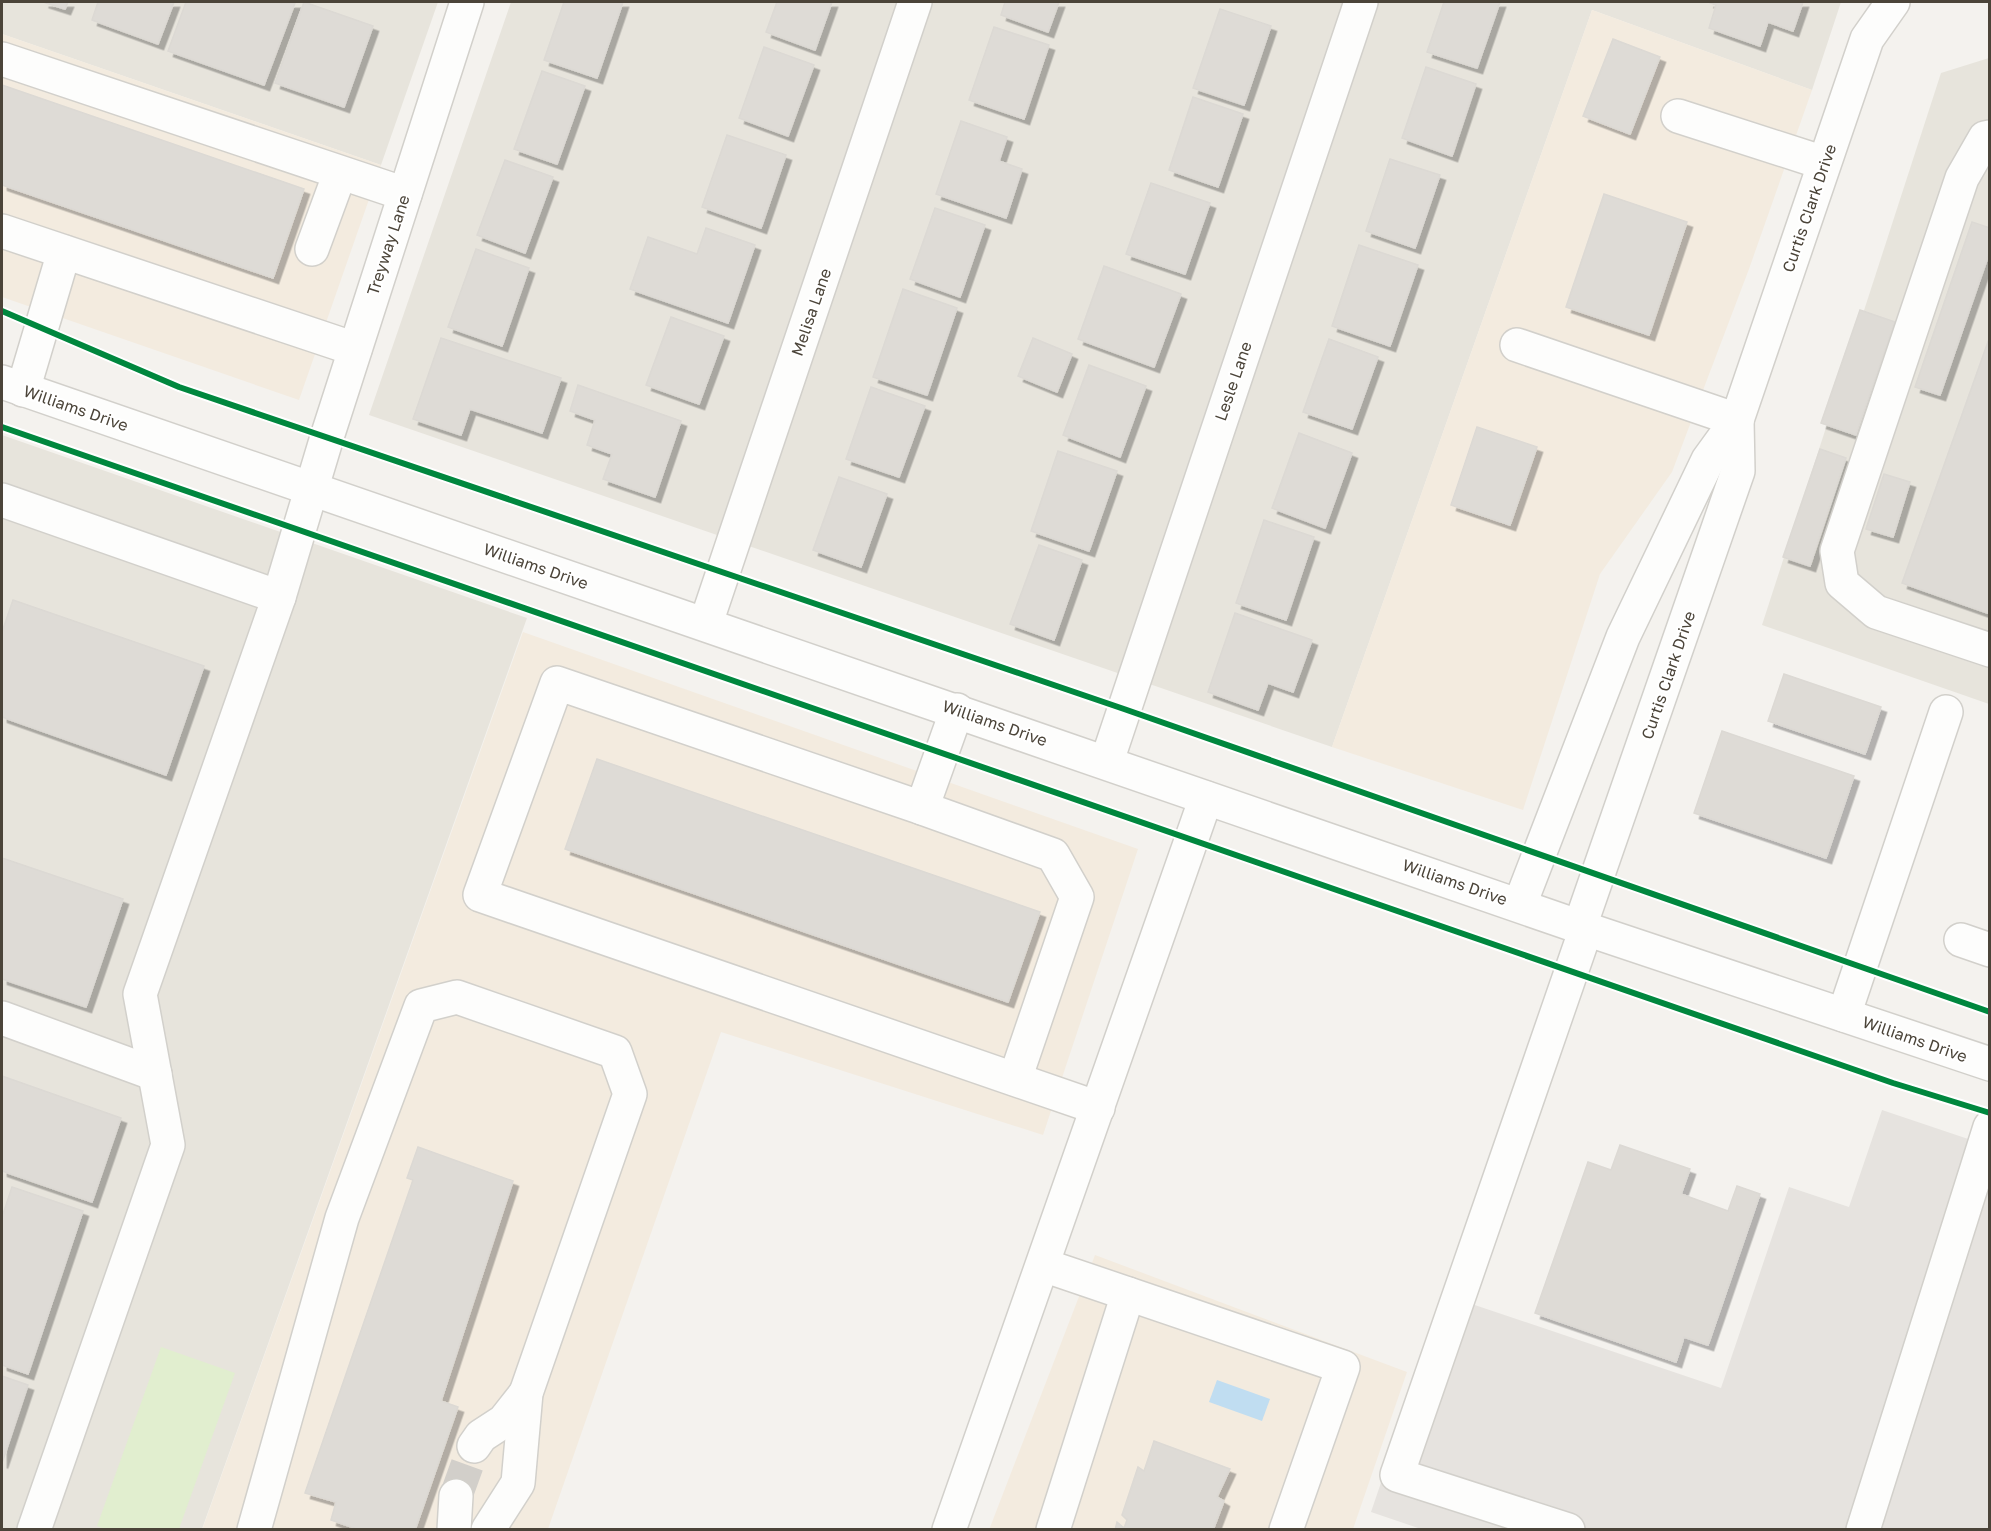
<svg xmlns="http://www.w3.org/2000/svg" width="1991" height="1531" font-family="'Golos Text',sans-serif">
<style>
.residential{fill:#e7e4dc}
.commercial{fill:#f3ebdf}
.green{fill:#e1eecf}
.parking{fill:#e6e3df}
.water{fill:#c0ddf1}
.building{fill:#dedbd6;stroke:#dcd9d4;stroke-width:1.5;filter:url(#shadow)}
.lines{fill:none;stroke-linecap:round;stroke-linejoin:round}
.minor-tunnel{stroke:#d2cfca;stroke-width:33;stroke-dasharray:33 16;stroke-linecap:butt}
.minor-casing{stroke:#d2d0cb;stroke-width:36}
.minor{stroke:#fdfdfc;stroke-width:33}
.cycleway-casing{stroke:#fff;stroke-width:10}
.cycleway{stroke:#00873e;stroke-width:6}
.labels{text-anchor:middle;stroke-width:4.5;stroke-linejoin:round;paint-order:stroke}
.street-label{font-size:16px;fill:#4b4439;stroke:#fff}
</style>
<defs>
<filter id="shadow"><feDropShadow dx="5.5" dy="5.5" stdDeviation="0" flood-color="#0004"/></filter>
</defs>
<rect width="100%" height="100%" fill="#f4f2ee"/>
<g class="residential">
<polygon points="2,2 438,2 381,165 2,34"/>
<polygon points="511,2 1841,2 1812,90 1592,10 1332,747 369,415"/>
<polygon points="1989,58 1989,704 1762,625 1941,73"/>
<polygon points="2,435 527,618 202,1529 2,1530"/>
</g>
<g class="commercial">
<polygon points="1592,10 1812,90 1749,269 1672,472 1600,574 1523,810 1332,747"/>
<polygon points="2,34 381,165 299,400 2,297"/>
<polygon points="523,632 1138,849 1043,1135 721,1032 548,1529 202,1530"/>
<polygon points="1095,1255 1407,1372 1353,1529 989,1530"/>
</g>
<polygon class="green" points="161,1347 235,1373 179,1529 105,1529 97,1526"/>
<polygon class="parking" points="1882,1110 1989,1146 1989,1529 1424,1530 1371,1512 1445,1295 1721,1388 1789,1187 1849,1207"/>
<polygon class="water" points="1217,1380 1270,1399 1262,1421 1209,1402"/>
<g class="building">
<polygon points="43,2 68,2 65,9"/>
<polygon points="98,2 174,2 158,44 92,20"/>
<polygon points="186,2 295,3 264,85 168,51"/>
<polygon points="304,2 373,26 344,107 275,83"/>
<polygon points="564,2 623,2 597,78 544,60"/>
<polygon points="777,2 832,2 815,50 766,32"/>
<polygon points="1005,2 1059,2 1048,32 1001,15"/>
<polygon points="1444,2 1500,2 1477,68 1427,52"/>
<polygon points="1708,2 1803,2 1793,31 1768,22 1760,46 1709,28 1716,5"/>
<polygon points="1220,9 1271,26 1244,105 1193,88"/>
<polygon points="994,27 1049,45 1024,119 969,100"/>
<polygon points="1613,39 1660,57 1630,134 1583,116"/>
<polygon points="764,47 814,65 788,136 739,118"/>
<polygon points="1426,67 1476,84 1452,156 1402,138"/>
<polygon points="542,71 585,86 557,164 514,149"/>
<polygon points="2,85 304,189 273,278 2,185"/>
<polygon points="1193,97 1243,114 1218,187 1169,170"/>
<polygon points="961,121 1007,137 999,161 1022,169 1006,218 936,194"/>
<polygon points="727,135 786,155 761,228 702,207"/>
<polygon points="1390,159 1440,175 1415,248 1366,231"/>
<polygon points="505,160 553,177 525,253 477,235"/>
<polygon points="1151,183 1210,203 1185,274 1126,254"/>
<polygon points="1604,194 1687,222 1649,335 1566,307"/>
<polygon points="935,208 985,225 960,297 910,279"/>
<polygon points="1972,222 1990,228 1990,251 1940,395 1915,387"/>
<polygon points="706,228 755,245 728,323 630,289 648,237 697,254"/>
<polygon points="1359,245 1418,265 1390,346 1332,326"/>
<polygon points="476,249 529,268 502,346 448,327"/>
<polygon points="1104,266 1181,294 1154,367 1078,339"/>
<polygon points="903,289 957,308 927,395 873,377"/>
<polygon points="1860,310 1895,322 1856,435 1821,423"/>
<polygon points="671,317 724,336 699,404 646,385"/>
<polygon points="1990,336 1990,614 1902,583"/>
<polygon points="441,338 561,378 542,433 470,409 461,435 413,419"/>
<polygon points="1033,338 1072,354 1057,392 1018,376"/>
<polygon points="1329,339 1378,357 1352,429 1303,412"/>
<polygon points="1089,365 1146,386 1120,457 1063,435"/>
<polygon points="578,385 681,421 655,497 603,479 612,454 587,445 595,420 570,411"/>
<polygon points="871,387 925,406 899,477 846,459"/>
<polygon points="1477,427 1537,447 1510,525 1451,505"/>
<polygon points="1299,433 1352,453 1325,528 1272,508"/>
<polygon points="1820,449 1846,458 1810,566 1783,557"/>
<polygon points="1058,451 1117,471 1089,551 1031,531"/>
<polygon points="1884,474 1910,482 1893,537 1866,529"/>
<polygon points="839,477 887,494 861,567 813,550"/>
<polygon points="1264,520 1314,537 1286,620 1236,603"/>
<polygon points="1039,545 1082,560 1054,640 1010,624"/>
<polygon points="13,600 204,666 166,775 2,717 2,632"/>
<polygon points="1235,613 1312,640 1293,692 1268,683 1258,710 1208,692"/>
<polygon points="1784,674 1881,707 1865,754 1768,721"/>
<polygon points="1722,731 1854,776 1826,858 1694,813"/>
<polygon points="597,759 1040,912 1008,1002 565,849"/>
<polygon points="2,858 123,899 86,1007 2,979"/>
<polygon points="2,1076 121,1118 92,1202 2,1171"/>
<polygon points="1620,1145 1690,1169 1681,1194 1728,1211 1737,1186 1760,1194 1708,1345 1684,1337 1676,1362 1535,1313 1588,1162 1611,1170"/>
<polygon points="418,1147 513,1181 441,1401 458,1407 415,1530 360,1530 331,1520 336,1502 305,1493 413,1180 407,1178"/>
<polygon points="12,1187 83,1211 28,1374 2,1365 2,1217"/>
<polygon points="2,1376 28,1385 2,1463"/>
<polygon points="1154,1441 1230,1469 1217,1497 1224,1501 1213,1530 1115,1530 1117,1522 1124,1528 1127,1520 1122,1515 1138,1467 1144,1471"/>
</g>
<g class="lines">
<polyline class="minor-tunnel" points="456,1496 474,1446"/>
<g class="minor-casing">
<g id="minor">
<polyline points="2,59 405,194"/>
<polyline points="1678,116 1824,163"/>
<polyline points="1990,137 1985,138 1962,178 1837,551 1842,583 1876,612 1990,650"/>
<polyline points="2,231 355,349"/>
<polyline points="312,249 340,173"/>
<polyline points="1517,345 1737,420"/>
<polyline points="2,382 1586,929 1990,1064"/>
<polyline points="23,390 64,252"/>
<polyline points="2,500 279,597"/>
<polyline points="706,623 915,2"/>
<polyline points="957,710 922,808 557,683 480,895 1098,1108"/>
<polyline points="1107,761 1361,2"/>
<polyline points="922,808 1053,855 1077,897 1015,1079"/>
<polyline points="1520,904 1623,637 1708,460 1737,420 1867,39 1893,2"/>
<polyline points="1580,926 1738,471 1737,420"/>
<polyline points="1961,940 1990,950"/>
<polyline points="1844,1015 1946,712"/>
<polyline points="2,1018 155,1074"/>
<polyline points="1043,1265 1343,1367 1286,1530"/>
<polyline points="474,1446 481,1436 504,1421 526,1393"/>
<polyline points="34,1530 168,1145 140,994 279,597 327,437 467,2"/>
<polyline points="254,1530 342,1218 421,1006 457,997 615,1052 630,1094 526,1393 518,1483 488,1530"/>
<polyline points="454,1530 456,1496"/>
<polyline points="949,1530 1206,798"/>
<polyline points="1053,1530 1128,1294"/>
<polyline points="1568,1530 1397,1475 1586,929"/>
<polyline points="1863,1530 1990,1127"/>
</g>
</g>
<use href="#minor" class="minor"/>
<g class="cycleway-casing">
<g id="cycleway">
<polyline points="2,311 179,387 1124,709 1990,1012"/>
<polyline points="2,427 1893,1083 1990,1113"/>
</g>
</g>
<use href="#cycleway" class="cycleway"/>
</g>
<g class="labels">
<g class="street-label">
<text transform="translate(1809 208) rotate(-71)" y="6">Curtis Clark Drive</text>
<text transform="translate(388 245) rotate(-72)" y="6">Treyway Lane</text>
<text transform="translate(811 312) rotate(-71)" y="6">Melisa Lane</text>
<text transform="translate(1233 381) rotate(-71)" y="6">Lesle Lane</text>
<text transform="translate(76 408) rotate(19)" y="6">Williams Drive</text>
<text transform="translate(536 566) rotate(19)" y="6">Williams Drive</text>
<text transform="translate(1668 675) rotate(-71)" y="6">Curtis Clark Drive</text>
<text transform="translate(995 723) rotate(19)" y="6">Williams Drive</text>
<text transform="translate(1455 882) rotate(19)" y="6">Williams Drive</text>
<text transform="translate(1915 1039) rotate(19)" y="6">Williams Drive</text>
</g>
</g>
<rect width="1991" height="1531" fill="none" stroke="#4b4439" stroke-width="6"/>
</svg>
